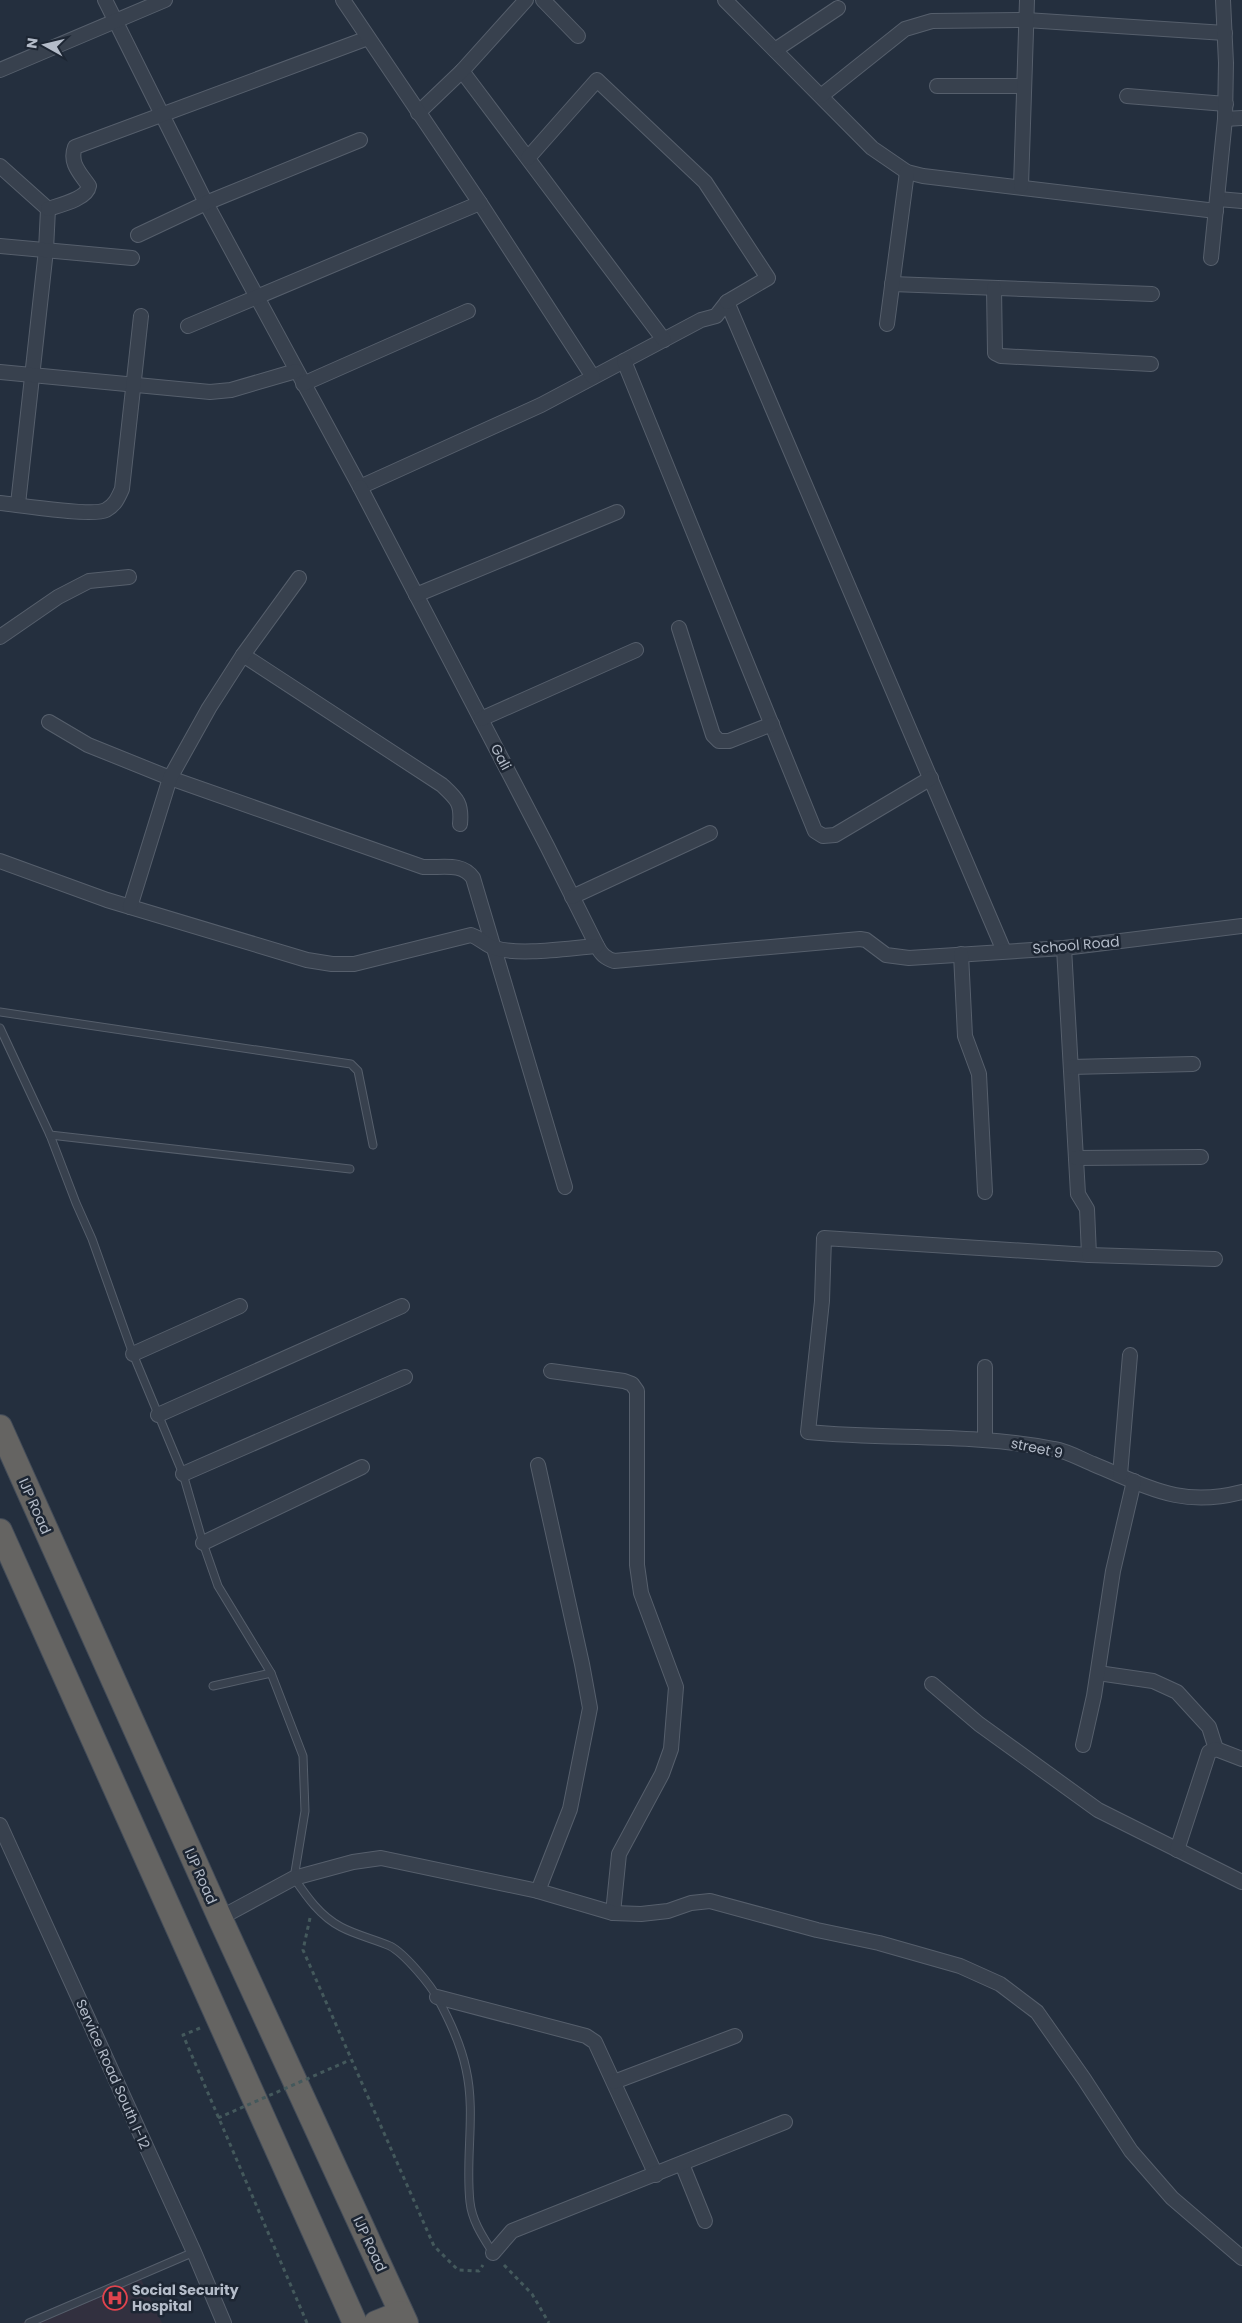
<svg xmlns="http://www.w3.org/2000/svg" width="1242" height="2323" font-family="Poppins,sans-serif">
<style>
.medical{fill:#32303f}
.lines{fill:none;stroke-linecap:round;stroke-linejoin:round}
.service-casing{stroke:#565f6c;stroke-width:9}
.minor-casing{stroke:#565f6c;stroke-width:16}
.trunk-casing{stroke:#434c59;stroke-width:26}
.path{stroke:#44595c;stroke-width:3;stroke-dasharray:4 4;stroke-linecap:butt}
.service{stroke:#38414e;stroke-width:7}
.minor{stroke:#38414e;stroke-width:14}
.trunk{stroke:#656462;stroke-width:24}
.path-bridge{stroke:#44595c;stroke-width:3;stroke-dasharray:4 4;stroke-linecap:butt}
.labels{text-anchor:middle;stroke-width:5;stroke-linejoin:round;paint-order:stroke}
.street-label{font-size:14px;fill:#b4bcc9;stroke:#1d2633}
.poi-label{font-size:14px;font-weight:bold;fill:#b4bcc9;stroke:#1d2633;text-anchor:start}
</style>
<rect width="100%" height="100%" fill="#242f3e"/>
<polygon class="medical" points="138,2273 162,2323 21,2323"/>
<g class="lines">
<g class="service-casing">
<g id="service">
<polyline points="0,1012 351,1064 358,1071 373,1145"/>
<path d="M0 1028 50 1135 76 1203 92 1239 133 1354 183 1474 203 1543 218 1586 271 1673 303 1756 305 1811 294 1878C307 1897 320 1916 341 1927 356 1935 374 1939 390 1946 404 1953 431 1985 438 1999 450 2021 461 2045 466 2069 476 2113 465 2158 470 2202 472 2221 483 2237 493 2253"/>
<polyline points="50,1135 350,1169"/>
<polyline points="213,1686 271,1673"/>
<polyline points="29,2323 194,2252"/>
</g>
</g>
<g class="minor-casing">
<g id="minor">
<polyline points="105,0 206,203 360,487 541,405 701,320 716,316 727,302 1004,951"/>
<polyline points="543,0 578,36"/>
<polyline points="725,0 872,148 907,172 923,176 1216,211"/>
<polyline points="775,50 838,8"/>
<polyline points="0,70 165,0"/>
<polyline points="462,71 664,340"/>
<polyline points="937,86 1023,86"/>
<polyline points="821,96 905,29 932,21 1026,20 1225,33"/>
<polyline points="1127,96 1226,104"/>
<polyline points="418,113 462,71 526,0"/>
<polyline points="1225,119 1242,118"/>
<polyline points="528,158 597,80 705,182 768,278 727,302"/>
<polyline points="0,166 48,209 46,250 18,504"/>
<polyline points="1021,186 1027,0"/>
<polyline points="1218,199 1242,201"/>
<polyline points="480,203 593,377"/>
<path d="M48 209C60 205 87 199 89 186 80 173 69 163 75 147L368 38"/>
<polyline points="138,235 206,203 360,140"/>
<polyline points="0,246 132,258"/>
<polyline points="1211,258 1225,119 1226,63 1223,0"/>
<polyline points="892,284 1152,294"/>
<polyline points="994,288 995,353 1001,356 1151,364"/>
<polyline points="887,324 907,172"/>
<polyline points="188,326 480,203 343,0"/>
<polyline points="624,361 815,831 823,836 835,835 931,778"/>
<polyline points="0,372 210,392 231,390 296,371"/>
<polyline points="303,384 468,311"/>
<path d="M360 487 547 846 597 946C601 954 605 958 614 961L860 939 866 940 886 955 909 958 1064 948 1242 926"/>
<path d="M0 503C19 505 93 517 106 510 115 505 118 498 122 489L141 316"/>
<polyline points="416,595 617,512"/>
<polyline points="679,628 713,735 719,741 729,741 772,724"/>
<polyline points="0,637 58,597 89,581 129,577"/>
<path d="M243 655 442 785C457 799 462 803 460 824"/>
<polyline points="481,719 636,650"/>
<path d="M49 722 88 745 170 778 423 867C442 868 462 862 473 878L565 1187"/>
<path d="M0 861 107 900 307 960 332 964H354L471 935C480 938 487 946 495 948 520 956 569 948 597 946"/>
<polyline points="572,897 710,833"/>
<polyline points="130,907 170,778 209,708 243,655 299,578"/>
<path d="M1064 948 1078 1194 1087 1209 1089 1255 824 1238 822 1301 808 1432C891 1440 972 1433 1054 1449 1067 1451 1081 1459 1093 1464 1149 1487 1180 1508 1242 1492"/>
<polyline points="961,954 965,1036 979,1074 985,1192"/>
<polyline points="1071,1067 1193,1064"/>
<polyline points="1076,1158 1201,1157"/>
<polyline points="1089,1255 1215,1259"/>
<polyline points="133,1354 240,1306"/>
<polyline points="985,1367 985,1438"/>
<polyline points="551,1371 624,1381 632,1384 637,1391 637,1565 641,1593 676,1687 671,1749 662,1774 619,1854 613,1913"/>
<polyline points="158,1415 402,1306"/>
<polyline points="183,1474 405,1377"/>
<polyline points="1120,1475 1130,1355"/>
<polyline points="203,1543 362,1467"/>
<polyline points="1098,1673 1153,1681 1177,1692 1209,1727 1216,1749"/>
<polyline points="932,1684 979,1724 1098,1810 1242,1882"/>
<polyline points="1083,1745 1094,1696 1113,1571 1134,1481"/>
<polyline points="0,1825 194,2252 224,2323"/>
<polyline points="1177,1850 1209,1752 1216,1749 1242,1759"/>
<polyline points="538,1891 570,1809 590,1708 582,1664 538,1465"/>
<polyline points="220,1918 294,1878 353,1862 381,1858 538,1891 613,1913 641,1914 668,1911 691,1903 710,1901 817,1930 879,1943 960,1966 1000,1984 1037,2012 1084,2079 1131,2151 1172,2198 1242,2258"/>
<polyline points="437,1997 586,2036 595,2042 656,2175"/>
<polyline points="614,2082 735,2036"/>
<polyline points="682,2164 705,2221"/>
<polyline points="493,2253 512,2231 785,2122"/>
</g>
</g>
<g class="trunk-casing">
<g id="trunk">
<polyline points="0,1427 220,1918 406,2323"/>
<polyline points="0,1531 355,2323"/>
<polyline points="376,2323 401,2313"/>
</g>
</g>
<g class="path">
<polyline points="310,1918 303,1950 434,2246 458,2270 479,2271 483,2265"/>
<polyline points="200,2028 183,2035 307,2323"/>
<polyline points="504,2265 532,2294 549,2323"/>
</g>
<use href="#service" class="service"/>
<use href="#minor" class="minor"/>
<use href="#trunk" class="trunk"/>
<polyline class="path-bridge" points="218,2118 350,2060"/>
</g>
<defs>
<g id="hospital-ring" transform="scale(1.25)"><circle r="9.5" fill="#1d2633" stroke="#e0444e" stroke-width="1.5"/><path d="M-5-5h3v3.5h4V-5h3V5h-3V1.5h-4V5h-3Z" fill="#e0444e"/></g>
</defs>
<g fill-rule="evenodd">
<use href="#hospital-ring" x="115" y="2298"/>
</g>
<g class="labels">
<g class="street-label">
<text transform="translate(501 757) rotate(62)" y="5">Gali</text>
<text transform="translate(1076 945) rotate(-5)" y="5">School Road</text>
<text transform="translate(1037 1448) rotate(12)" y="5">street 9</text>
<text transform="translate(35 1506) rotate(66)" y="5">IJP Road</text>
<text transform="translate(201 1876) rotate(66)" y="5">IJP Road</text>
<text transform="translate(113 2074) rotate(66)" y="5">Service Road South I-12</text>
<text transform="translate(370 2244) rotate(65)" y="5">IJP Road</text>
</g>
<g class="poi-label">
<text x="132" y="2295">Social Security<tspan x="132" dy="16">Hospital</tspan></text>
</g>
</g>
<g transform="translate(45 45) rotate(278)" stroke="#1d2633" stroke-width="4" paint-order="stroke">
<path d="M0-4L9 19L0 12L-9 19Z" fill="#b4bcc9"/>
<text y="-8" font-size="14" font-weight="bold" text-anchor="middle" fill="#b4bcc9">N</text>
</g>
</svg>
